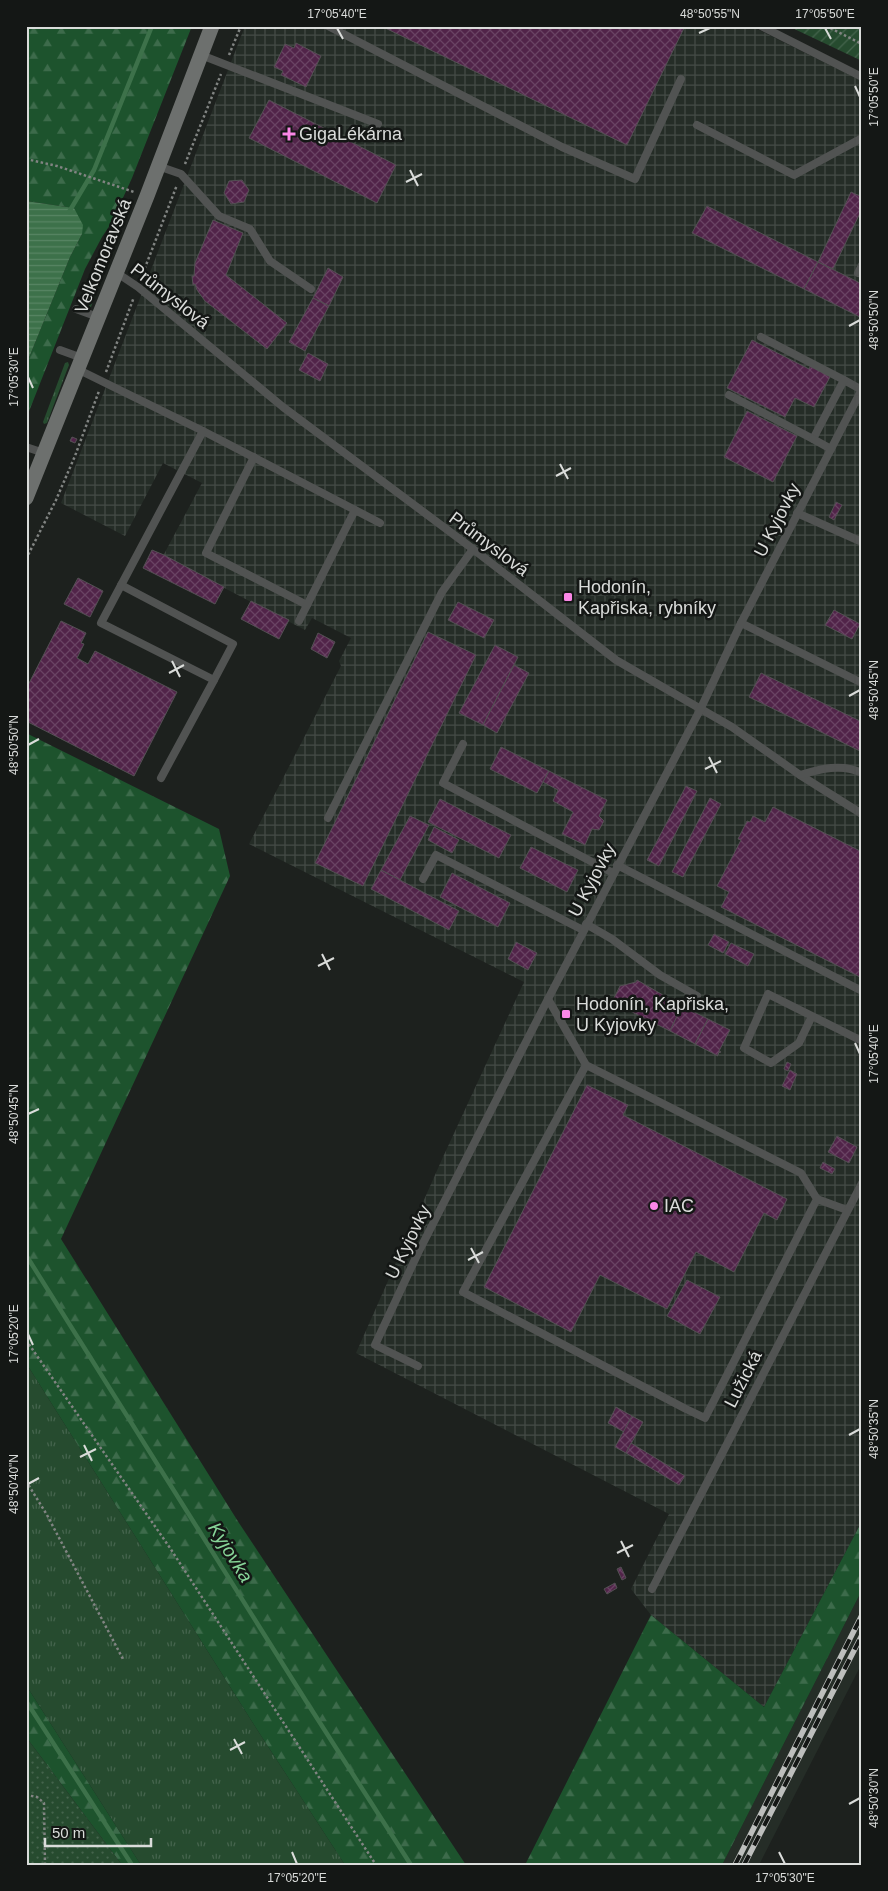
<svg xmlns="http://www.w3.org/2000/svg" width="888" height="1891" font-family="Helvetica,sans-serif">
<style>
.built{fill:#252d27}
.industrial{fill:url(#industrial-grid)}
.grass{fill:url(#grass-tufts)}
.forest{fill:url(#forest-firs)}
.park{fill:url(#park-dots)}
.garden{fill:url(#garden-furrows)}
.water{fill:url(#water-rules)}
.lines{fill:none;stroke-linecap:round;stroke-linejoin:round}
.stream{stroke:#3d714a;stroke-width:4.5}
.building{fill:url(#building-cross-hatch);stroke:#535053}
.path{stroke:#818482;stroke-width:2.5;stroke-dasharray:2.5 2.5;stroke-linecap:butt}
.lane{stroke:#515352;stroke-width:8}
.secondary{stroke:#6d706e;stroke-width:15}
.rail-casing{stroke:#bdbfbd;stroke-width:5.5}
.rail{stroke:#141715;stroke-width:4;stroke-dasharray:11;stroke-linecap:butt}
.ticks{fill:none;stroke:#dadcda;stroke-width:2}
.poi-dot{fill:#fa87e6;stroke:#141715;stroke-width:2}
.labels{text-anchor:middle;stroke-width:5;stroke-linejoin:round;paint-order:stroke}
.poi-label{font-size:18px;fill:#dadcda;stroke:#141715;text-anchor:start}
.street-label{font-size:18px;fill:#dadcda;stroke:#141715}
.water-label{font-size:19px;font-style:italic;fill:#87d598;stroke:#141715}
.neatline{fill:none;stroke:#dadcda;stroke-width:2}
.ticks-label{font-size:12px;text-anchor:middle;fill:#dadcda}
</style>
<defs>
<pattern id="industrial-grid" width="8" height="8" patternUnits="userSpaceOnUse" patternTransform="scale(1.25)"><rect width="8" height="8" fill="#252d27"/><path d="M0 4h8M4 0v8" fill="none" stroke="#444b46"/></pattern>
<pattern id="grass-tufts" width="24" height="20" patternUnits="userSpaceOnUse" patternTransform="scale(1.25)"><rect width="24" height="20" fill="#264b2f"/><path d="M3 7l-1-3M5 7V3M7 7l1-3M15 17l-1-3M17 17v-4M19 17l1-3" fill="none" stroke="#45644d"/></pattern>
<pattern id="forest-firs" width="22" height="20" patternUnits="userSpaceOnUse" patternTransform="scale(1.25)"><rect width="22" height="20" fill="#1d532d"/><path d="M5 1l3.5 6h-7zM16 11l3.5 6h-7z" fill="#3d6b4b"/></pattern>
<pattern id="park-dots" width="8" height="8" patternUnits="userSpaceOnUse" patternTransform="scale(1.25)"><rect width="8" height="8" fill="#264b2f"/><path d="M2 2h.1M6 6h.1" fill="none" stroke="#45644d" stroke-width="1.8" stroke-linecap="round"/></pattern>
<pattern id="garden-furrows" width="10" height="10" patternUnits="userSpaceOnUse" patternTransform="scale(1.25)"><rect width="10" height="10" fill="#264b2f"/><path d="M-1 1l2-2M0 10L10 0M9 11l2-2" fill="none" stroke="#45644d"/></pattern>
<pattern id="water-rules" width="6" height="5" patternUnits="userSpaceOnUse" patternTransform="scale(1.25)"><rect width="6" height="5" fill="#3d714a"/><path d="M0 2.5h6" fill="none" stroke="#588564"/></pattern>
<pattern id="building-cross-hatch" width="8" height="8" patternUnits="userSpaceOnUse" patternTransform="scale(1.25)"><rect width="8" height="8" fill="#512449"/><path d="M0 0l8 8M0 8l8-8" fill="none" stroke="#694363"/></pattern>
</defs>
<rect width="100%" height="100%" fill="#1d211e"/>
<polygon class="built" points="862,1590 862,1663 759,1865 722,1865"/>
<polygon class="industrial" points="245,26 751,26 862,81 862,1521 764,1707 651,1615 631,1589 669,1514 356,1353 443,1157 524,982 249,844 341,666 339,661 351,638 312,618 305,630 163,556 202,483 163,463 125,536 61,503"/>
<g class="grass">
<polygon points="114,247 91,307 88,308 88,305 110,248"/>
<polygon points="68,362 69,365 67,370 47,423 44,424 43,422 65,363"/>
<polygon points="26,1363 256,1728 345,1865 141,1865 26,1685"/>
</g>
<g class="forest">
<polygon points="26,26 192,26 132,178 112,222 102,237 85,269 26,419 26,365 70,257 82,234 74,208 26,201"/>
<polygon points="26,733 219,829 230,876 61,1239 239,1523 466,1865 345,1865 256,1728 26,1363"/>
<polygon points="862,1521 862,1590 722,1865 525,1865 651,1615 764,1707"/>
<polygon points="26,1685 141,1865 122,1865 26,1737"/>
</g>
<polygon class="park" points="26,1737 122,1865 26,1865"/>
<polygon class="garden" points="788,26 862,26 862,61"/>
<polygon class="water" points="26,201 74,208 83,225 82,234 70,257 26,365"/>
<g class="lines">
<g class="stream">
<polyline points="69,212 94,170 152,26"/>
<polyline points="26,1255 306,1701 411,1865"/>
<polyline points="26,1701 132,1865"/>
</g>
</g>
<g class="building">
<polygon points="381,26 685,26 627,145"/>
<polygon points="296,43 321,56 306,87 281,75 283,71 274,67 285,44 294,48"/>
<polygon points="269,100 396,165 377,203 249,138"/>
<polygon points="242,180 249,190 244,202 231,204 224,193 229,181"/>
<polygon points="851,192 862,197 862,209 833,269 818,262"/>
<polygon points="707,206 818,262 804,289 692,233"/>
<polygon points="213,220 243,233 226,275 287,323 267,349 205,301 197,290 195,284 193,285 192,276 194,276 195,263"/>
<polygon points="818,262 862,284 860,317 804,289"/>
<polygon points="328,268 343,277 329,306 313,298"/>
<polygon points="313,298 329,306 305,351 289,342"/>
<polygon points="752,340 809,369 811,365 831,375 814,407 795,398 785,417 727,388"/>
<polygon points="308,353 328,364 320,381 299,370"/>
<polygon points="747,411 797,436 773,482 724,457"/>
<polygon points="72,437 77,439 75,443 70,441"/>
<polygon points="836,502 842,505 834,520 829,517"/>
<polygon points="152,550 164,555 224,587 215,604 143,568"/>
<polygon points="78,578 103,591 90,617 64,604"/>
<polygon points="251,601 289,620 279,639 241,619"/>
<polygon points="458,602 494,620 484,638 448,620"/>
<polygon points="834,610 860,624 852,639 825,625"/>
<polygon points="61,621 86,633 81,643 84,644 77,658 88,664 95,651 177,692 134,776 26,721 26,689"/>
<polygon points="428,632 476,655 363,886 315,863"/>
<polygon points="318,633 335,642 327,658 311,649"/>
<polygon points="495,645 518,657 483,725 459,713"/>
<polygon points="514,665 529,673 497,733 483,725"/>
<polygon points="761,673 862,722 862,752 749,697"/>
<polygon points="501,747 549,771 537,793 490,769"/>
<polygon points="549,771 607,800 599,816 604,821 599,830 592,829 585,845 562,834 573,812 553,801 558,790 543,782"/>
<polygon points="686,786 697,791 659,866 647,860"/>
<polygon points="710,798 721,804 683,877 672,872"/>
<polygon points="440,799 511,835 499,858 428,822"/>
<polygon points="773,807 862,852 862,978 721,907 729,892 717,886 741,840 738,839 747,821 750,822 753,816 765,822"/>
<polygon points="410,816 429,825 400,880 381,870"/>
<polygon points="434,827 459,840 452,853 428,840"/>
<polygon points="531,847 578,870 567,892 520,868"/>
<polygon points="381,870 459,911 449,930 371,889"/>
<polygon points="452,873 510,903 498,927 440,897"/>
<polygon points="714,934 729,942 723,953 708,945"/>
<polygon points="516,942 537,953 528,970 508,959"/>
<polygon points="731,943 754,954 748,966 725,954"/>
<polygon points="637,980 682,1006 670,1031 612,1002 611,1004 620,986 636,982"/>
<polygon points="682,1006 708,1019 695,1044 670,1031"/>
<polygon points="708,1019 730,1030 719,1051 721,1052 718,1053 719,1054 717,1055 718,1056 695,1044"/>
<polygon points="787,1062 791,1064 788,1071 784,1069"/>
<polygon points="790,1070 797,1074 790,1090 782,1086"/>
<polygon points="587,1085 628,1105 623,1115 787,1199 777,1220 764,1213 734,1272 696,1252 667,1309 600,1275 571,1332 484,1287"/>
<polygon points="837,1136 857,1147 849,1163 828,1152"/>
<polygon points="823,1162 835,1169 832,1174 820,1168"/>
<polygon points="687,1280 720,1297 700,1334 667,1316"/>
<polygon points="616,1407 632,1416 624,1432 608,1423"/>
<polygon points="632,1416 643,1422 626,1453 615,1447"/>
<polygon points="631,1443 685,1476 679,1485 626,1453"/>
<polygon points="621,1567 626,1578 622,1580 617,1569"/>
<polygon points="615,1583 617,1588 607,1594 604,1589"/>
</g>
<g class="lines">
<g class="path">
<polyline points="826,26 862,44"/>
<polyline points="229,55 241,26"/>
<polyline points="26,159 57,166 134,192"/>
<polyline points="185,164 221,74"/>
<polyline points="141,278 177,185"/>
<polyline points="106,372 134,297"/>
<polyline points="26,559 56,500 75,456 99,391"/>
<polyline points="26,1340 170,1548 376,1865"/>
<polyline points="26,1481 47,1515 124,1661"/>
<polyline points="26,1795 37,1797 44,1803 45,1865"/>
</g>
<g class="lane">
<polyline points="328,26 562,147 635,179 681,79"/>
<polyline points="761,26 862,77"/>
<polyline points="201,55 378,124"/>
<polyline points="697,125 794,175 862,138"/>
<polyline points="158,166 181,174 219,216 250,229 270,261 311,289"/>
<polyline points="117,273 138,287 283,407 473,549 616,660 732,727 800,775 862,814"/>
<polyline points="858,273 862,265"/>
<polyline points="76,309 98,317"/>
<polyline points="60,350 82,358"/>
<polyline points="77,369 203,431 380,523"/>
<polyline points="844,380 862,390"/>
<polyline points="729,395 813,439 844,380 761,337"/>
<polyline points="813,439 831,449"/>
<polyline points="26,447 44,453"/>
<polyline points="254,457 206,553 307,605"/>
<polyline points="797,513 862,542"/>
<polyline points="121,585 233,644 214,680"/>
<polyline points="299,621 355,510"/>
<polyline points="741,623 862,683"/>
<polyline points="463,744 443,783 613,873"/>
<path d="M800 775C820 769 842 763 862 773"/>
<polyline points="161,778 214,680 101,623 203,431"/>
<polyline points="328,818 442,592 473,549"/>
<polyline points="617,865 862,991"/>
<polyline points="423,879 436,855 583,930"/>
<polyline points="586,924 612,939 660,975 697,996"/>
<polyline points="548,999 586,1065 801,1173 817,1199 705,1418 686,1409 463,1292 586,1065"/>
<polyline points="812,1016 799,1043 771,1063 744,1048 768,994 862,1041"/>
<polyline points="817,1199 847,1210"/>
<polyline points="418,1366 375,1345 418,1253 548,999 700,710 741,623 862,389"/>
<polyline points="652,1589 862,1183"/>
</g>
<polyline class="secondary" points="26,498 147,196 212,26"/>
<g class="rail-casing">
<g id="rail">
<polyline points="735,1865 862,1615"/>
<polyline points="744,1865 862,1635"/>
</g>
</g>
<use href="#rail" class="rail"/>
</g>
<path class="ticks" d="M337 28 343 39M825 28 831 39M699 33 710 28M855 86 860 97M410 170 418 186M406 182 422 174M849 326 860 320M28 377 33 388M560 464 568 479M556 476 571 468M172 661 180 677M169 673 184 665M849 696 860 690M28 745 39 739M709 757 717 773M705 769 721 761M322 954 330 970M318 966 334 958M855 1043 860 1054M28 1114 39 1109M471 1248 479 1263M468 1260 483 1252M28 1334 33 1345M849 1435 860 1429M84 1445 92 1461M80 1457 96 1449M28 1484 39 1478M621 1541 629 1557M617 1553 633 1545M234 1739 242 1754M230 1750 245 1742M849 1804 860 1798M292 1852 297 1864M779 1852 785 1864"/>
<g class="poi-dot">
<path d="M286.5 126.5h5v5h5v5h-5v5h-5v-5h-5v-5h5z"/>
<rect x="563" y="592" width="10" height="10" rx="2.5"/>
<rect x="561" y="1009" width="10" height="10" rx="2.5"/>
<circle cx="654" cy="1206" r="5"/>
</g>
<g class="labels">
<g class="poi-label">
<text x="299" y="140">GigaLékárna</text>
<text x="578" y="593">Hodonín,<tspan x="578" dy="21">Kapřiska, rybníky</tspan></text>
<text x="576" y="1010">Hodonín, Kapřiska,<tspan x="576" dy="21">U Kyjovky</tspan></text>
<text x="664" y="1212">IAC</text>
</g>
<g class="street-label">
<text transform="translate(103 256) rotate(-68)" y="6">Velkomoravská</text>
<text transform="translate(170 296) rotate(38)" y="6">Průmyslová</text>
<text transform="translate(777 520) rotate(-63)" y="6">U Kyjovky</text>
<text transform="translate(489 544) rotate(37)" y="6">Průmyslová</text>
<text transform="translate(592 880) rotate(-62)" y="6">U Kyjovky</text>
<text transform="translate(408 1242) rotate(-64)" y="6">U Kyjovky</text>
<text transform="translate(743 1379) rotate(-63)" y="6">Lužická</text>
</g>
<g class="water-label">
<text transform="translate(231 1552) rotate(58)" y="7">Kyjovka</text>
</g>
</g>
<rect width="888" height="1891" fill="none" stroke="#141715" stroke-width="55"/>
<path d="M45 1838v8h106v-8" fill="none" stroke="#dadcda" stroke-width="2.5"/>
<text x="52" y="1838" font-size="15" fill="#dadcda" stroke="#141715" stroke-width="4" paint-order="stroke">50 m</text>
<rect x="28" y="28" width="832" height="1836" class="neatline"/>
<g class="ticks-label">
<text x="337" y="18">17°05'40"E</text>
<text x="710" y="18">48°50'55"N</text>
<text x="825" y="18">17°05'50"E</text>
<text transform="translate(874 97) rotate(-90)" y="4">17°05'50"E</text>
<text transform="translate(874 320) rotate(-90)" y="4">48°50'50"N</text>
<text transform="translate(14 377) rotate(-90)" y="4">17°05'30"E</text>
<text transform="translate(874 690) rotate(-90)" y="4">48°50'45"N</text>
<text transform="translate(14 745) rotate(-90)" y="4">48°50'50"N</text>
<text transform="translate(874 1054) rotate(-90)" y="4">17°05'40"E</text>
<text transform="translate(14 1114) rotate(-90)" y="4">48°50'45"N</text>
<text transform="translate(14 1334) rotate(-90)" y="4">17°05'20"E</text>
<text transform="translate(874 1429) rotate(-90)" y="4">48°50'35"N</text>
<text transform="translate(14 1484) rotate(-90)" y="4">48°50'40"N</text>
<text transform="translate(874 1798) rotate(-90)" y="4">48°50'30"N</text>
<text x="297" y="1882">17°05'20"E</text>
<text x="785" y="1882">17°05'30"E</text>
</g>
</svg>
